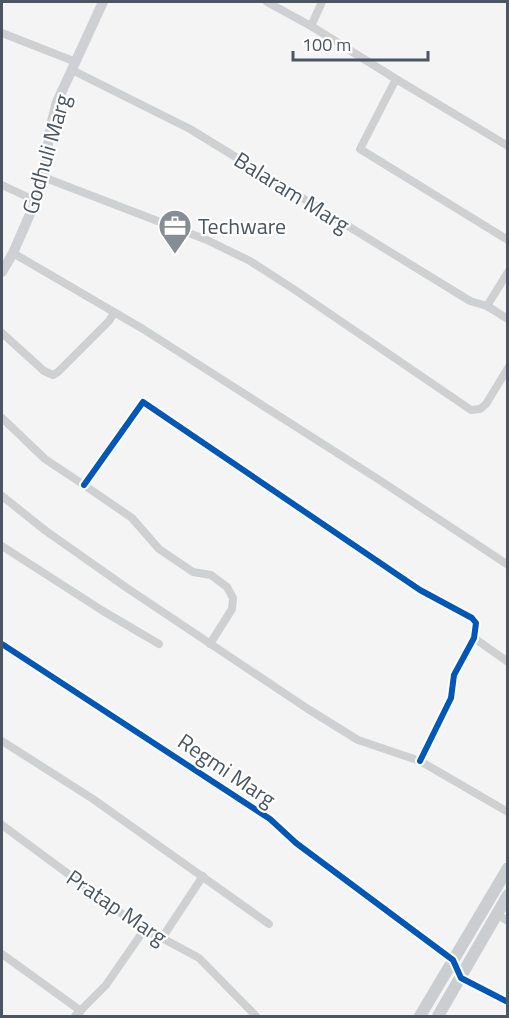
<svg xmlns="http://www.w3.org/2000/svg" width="509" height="1018" font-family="'Titillium Web',sans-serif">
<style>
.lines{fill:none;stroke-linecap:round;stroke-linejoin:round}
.minor{stroke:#ced0d2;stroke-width:8}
.secondary{stroke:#ced0d4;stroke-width:10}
.primary{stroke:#caced1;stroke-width:12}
.cycleway-casing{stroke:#fff;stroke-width:10}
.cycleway{stroke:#0057b8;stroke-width:6}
.labels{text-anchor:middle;stroke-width:4.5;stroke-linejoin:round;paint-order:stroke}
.street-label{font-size:22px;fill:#4a5661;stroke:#fff}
.poi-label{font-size:22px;fill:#4a5661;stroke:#fff;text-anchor:start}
</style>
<rect width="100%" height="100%" fill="#f4f4f4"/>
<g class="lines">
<g class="minor">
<polyline points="267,2 311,26 396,79 508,146"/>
<polyline points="311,26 322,2"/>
<polyline points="2,33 76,62"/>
<polyline points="72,70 190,129 470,301 487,306 508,319"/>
<polyline points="396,79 360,149 508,240"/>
<polyline points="43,177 207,240 250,261 295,290 471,410 480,409 486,404 508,368"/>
<polyline points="2,185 36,201"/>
<polyline points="13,253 143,329 381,481 508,565"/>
<polyline points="487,306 508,272"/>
<polyline points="2,333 44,371 53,375 58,372 109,321 114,313"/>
<polyline points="2,418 45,459 84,485 132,518 159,549 193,572 211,575 227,587 233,598 232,609 210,644"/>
<polyline points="84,485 143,402 420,590 472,618 476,623 474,638 454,675 451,698 420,761"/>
<polyline points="2,496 46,531 127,588 308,709 358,740 420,761 508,812"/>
<polyline points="2,546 103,611 159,644"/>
<polyline points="474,638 508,662"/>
<polyline points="2,644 270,819 296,843 453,960 461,978 508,1002"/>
<polyline points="2,741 93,799 269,924"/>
<polyline points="2,825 144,930 162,938 199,958 256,1016"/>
<polyline points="496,914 508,921"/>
<polyline points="162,938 203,876"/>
<polyline points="2,954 81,1011"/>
<polyline points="75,1016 106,985 144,930"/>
</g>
<polyline class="secondary" points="2,272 13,253 37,198 43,177 51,125 57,102 103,2"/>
<g class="primary">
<polyline points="420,1016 508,868"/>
<polyline points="438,1016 508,895"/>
</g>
<g class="cycleway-casing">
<g id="cycleway">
<polyline points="84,485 143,402 420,590 472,618 476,623 474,638 454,675 451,698 420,761"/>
<polyline points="2,644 270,819 296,843 453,960 461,978 508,1002"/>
</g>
</g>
<use href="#cycleway" class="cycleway"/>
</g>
<defs>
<g id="office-pin" transform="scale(1.725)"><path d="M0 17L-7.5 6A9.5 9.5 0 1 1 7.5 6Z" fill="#868d94" stroke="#fff"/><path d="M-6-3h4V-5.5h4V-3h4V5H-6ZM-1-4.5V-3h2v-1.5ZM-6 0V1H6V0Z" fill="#fff"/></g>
</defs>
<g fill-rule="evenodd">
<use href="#office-pin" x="175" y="226"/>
</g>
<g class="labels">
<g class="street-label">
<text transform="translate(46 154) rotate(-74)" y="8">Godhuli Marg</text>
<text transform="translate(292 192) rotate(32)" y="8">Balaram Marg</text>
<text transform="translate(227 770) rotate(34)" y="8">Regmi Marg</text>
<text transform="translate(117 907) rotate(34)" y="8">Pratap Marg</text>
</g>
<g class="poi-label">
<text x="198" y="234">Techware</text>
</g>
</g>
<rect width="509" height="1018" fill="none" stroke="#4a5661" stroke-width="6"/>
<path d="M293 51v9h135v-9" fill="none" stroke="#4a5661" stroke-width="3"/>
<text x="302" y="51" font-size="18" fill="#4a5661" stroke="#ffffff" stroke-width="4.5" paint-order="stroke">100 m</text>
</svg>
